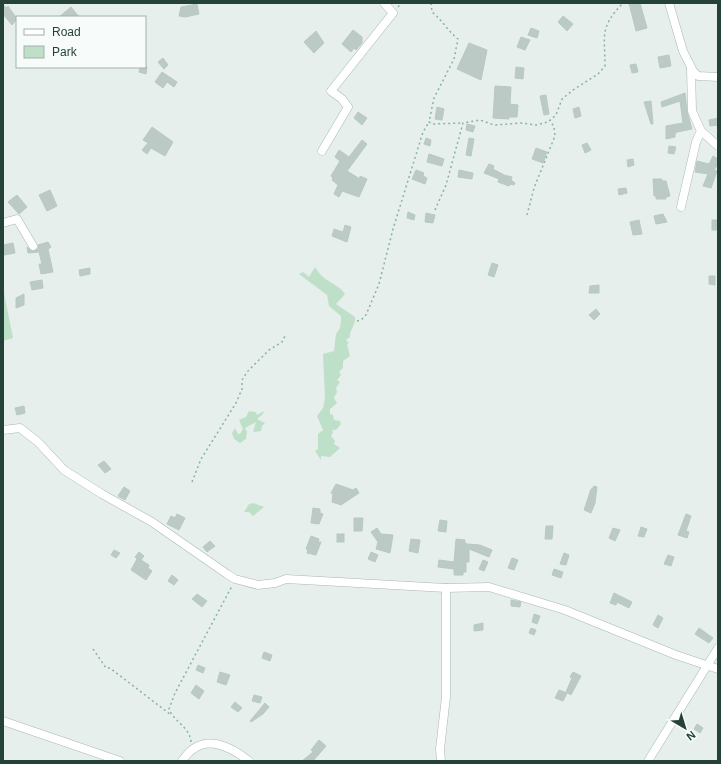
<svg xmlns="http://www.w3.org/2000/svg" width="721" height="764" font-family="Arial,sans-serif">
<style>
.green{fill:#bfe0c8}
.building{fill:#bbcac4;stroke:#b8c9c2}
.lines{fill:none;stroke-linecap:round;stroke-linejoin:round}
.minor-casing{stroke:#a8b8b2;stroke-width:9}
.path{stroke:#86b3a5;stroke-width:1.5;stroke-dasharray:2 3;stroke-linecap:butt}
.minor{stroke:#fff;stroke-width:8}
</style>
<rect width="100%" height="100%" fill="#e6efeb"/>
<g class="green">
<path d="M315 267C324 283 337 282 345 294L336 304 355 317C356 325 349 330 350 337L346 340 349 343 347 344 350 356 343 361V368L339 372 341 375 337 380 340 382 336 388 337 392 334 398 337 403 330 409V414L333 415 334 420 340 421 341 424 336 430H332L333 432 331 436 335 441 334 444 340 448 330 457 321 456V460L315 451 318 449V434L323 430 317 416 323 408 325 398 323 354 334 351 336 334 340 328 341 320V316L329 306 327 295 299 274 303 272 309 277Z"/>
<polygon points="3,288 13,338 3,341"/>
<polygon points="249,411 256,412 257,415 264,411 263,414 257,419 265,423 262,426 261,431 253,432 256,422 245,428 247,432 246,439 240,443 234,439 232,433 235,428 238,434 240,434 243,429 239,420 246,417"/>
<polygon points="253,503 264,507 253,516 249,512 244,512 249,504"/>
</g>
<g class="building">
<polygon points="629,3 640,3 647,28 636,31"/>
<polygon points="3,4 6,8 8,6 17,19 12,25 3,14"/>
<polygon points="197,4 199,14 185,17 179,16 181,7"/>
<polygon points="71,7 79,17 59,17"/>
<polygon points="563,16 573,24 567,31 558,22"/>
<polygon points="531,28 539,31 537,38 528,35"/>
<polygon points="353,30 362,37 362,43 356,50 354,48 351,52 342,44"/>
<polygon points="316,31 324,43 314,53 304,42"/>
<polygon points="521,37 530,40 525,50 517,47"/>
<polygon points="469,43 487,50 481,80 457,69"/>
<polygon points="669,55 671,66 660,68 658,57"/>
<polygon points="163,58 168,65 164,69 158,62"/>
<polygon points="636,64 638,72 632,73 630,65"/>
<polygon points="140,67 147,67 146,74 139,72"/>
<polygon points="516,67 524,68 523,79 515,78"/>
<polygon points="162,72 177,82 174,87 167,82 163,88 155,82"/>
<polygon points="495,86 511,87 510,104 518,105 517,117 509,117 509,119 493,118"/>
<polygon points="685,93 687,111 692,129 677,132 675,134 675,137 666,139 666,126 683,123 680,101 662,107 661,102"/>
<polygon points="546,95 549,114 544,115 540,96"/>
<polygon points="651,101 653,124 651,124 644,102"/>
<polygon points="437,107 444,109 442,120 435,119"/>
<polygon points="579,107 581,116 575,118 573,109"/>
<polygon points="358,112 367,118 362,125 354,118"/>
<polygon points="718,118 718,125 710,126 709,120"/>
<polygon points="467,124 475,126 473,132 466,130"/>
<polygon points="152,127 173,142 165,156 151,148 147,154 142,150 148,143 143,140"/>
<polygon points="426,138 431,140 430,146 424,144"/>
<polygon points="469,138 474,139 471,156 466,155"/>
<polygon points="362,140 367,144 347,171 360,179 360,176 367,179 359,197 342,191 339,197 334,194 338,185 332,180 333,178 331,176 340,161 335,157 339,150 349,157"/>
<polygon points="587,143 591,150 585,153 582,145"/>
<polygon points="669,146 676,147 674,154 668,153"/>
<polygon points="536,148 547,152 543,163 532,159"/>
<polygon points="429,154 444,159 442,166 427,162"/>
<polygon points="713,156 718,159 718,164 714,170 717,171 711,188 703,186 708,174 695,172 697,161 709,164"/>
<polygon points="633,159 634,165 628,167 627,160"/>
<polygon points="489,164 494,166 493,169 504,175 512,177 511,180 515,183 514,185 510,184 509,186 498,182 499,179 484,173"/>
<polygon points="416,170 424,173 423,176 427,178 425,184 412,179"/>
<polygon points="459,170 473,173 472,179 458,177"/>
<polygon points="653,179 662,179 662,181 666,181 670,196 666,197 666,199 656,199 656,196 654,196"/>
<polygon points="626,188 627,193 619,195 618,189"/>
<polygon points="50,190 57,206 47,211 39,195"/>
<polygon points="17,195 27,207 19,214 8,202"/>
<polygon points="408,212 415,215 414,220 407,218"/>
<polygon points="426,213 435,215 433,223 425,222"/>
<polygon points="663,214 667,222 656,224 654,216"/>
<polygon points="639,220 642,234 633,235 630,222"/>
<rect x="712" y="220" width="6" height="10"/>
<polygon points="345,225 351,227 347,242 332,236 334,229 343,232"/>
<polygon points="48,242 51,247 48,249 53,272 41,274 39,264 42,264 39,252 28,253 27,247 33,251 38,249 38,245"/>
<polygon points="13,243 15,253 4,255 3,245"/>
<polygon points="492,263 498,265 494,277 488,275"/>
<polygon points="90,268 90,274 80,276 79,270"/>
<polygon points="709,276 715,276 715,285 709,284"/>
<polygon points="42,280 43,288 32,290 30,282"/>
<polygon points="599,285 599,293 589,293 590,286"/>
<polygon points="24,294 24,305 16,308 16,298"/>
<polygon points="596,309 600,314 594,320 589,315"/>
<polygon points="24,406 25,413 17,415 15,408"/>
<polygon points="104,461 111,469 105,473 98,465"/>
<polygon points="336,484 353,490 356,488 359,493 341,505 332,502 333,494 331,493"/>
<polygon points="594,486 597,487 595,503 591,513 584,510 591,489 592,489"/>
<polygon points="124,487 130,491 125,500 118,496"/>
<polygon points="313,508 320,509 320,513 323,514 319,524 311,523"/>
<polygon points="177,514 185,518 179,530 167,524 171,516 175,518"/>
<polygon points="686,514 691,516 686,531 689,532 687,538 678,535"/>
<polygon points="354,518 363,518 362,531 354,531"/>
<polygon points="440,520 447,521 446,532 438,531"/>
<polygon points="546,526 553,526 552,539 545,539"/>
<polygon points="641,527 647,529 644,537 638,536"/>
<polygon points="377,528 381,534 393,535 390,553 376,549 378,542 371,532"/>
<polygon points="613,528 620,530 615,541 609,538"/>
<rect x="337" y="534" width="7" height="8"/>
<polygon points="311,536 319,539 318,542 321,542 316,555 307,553 308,550 306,549"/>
<polygon points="411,539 420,540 418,553 409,551"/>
<polygon points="456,539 465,540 465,543 467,544 480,545 492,550 489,557 469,549 469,562 466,562 466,572 463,572 463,575 454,575 454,569 438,567 439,560 454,562"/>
<polygon points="210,541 215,546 207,552 203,547"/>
<polygon points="114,550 120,553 116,558 111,555"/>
<polygon points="139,552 144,556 141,560 149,565 148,568 152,571 146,580 131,570 137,559 135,557"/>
<polygon points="371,552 378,555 375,562 368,559"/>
<polygon points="564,553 569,555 566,565 560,564"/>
<polygon points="668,555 674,557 671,566 664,564"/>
<polygon points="512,558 518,560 514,570 508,568"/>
<polygon points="483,560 488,562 484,571 479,569"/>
<polygon points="554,569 563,572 561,578 552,575"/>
<polygon points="172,575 178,580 174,585 168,581"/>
<polygon points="614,593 632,602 629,608 617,602 616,605 610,603"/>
<polygon points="197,594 207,601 202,607 192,599"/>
<polygon points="511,600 521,602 520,607 511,606"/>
<polygon points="534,614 540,616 537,624 532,622"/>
<polygon points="658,615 663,618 658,628 653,625"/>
<polygon points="483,623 483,630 474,631 474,625"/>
<polygon points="531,628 536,630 534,635 529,633"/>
<polygon points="699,628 713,638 709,643 695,634"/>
<polygon points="264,652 272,655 270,661 262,658"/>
<polygon points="198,665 205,668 203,673 196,670"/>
<polygon points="220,672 230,675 226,685 217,682"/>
<polygon points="573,672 581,676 571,695 566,692 572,678 570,677"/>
<polygon points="196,685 204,691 199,699 191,693"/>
<polygon points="559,690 567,693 563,701 555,698"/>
<polygon points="254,695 262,697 260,703 252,701"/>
<polygon points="235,702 242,708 238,712 231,707"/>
<polygon points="265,703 269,707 263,714 251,722 250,721"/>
<polygon points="697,724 703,728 700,733 694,729"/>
<polygon points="319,740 326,746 313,761 302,761 313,752 311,750"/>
</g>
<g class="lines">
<g class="minor-casing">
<g id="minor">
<polyline points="669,3 683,51 693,71 698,76 718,77"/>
<polyline points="691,68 692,111 701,131 718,146"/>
<polyline points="322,151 348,107 342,99 331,91 393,13 384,3"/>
<polyline points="681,207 696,142 701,131"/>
<polyline points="3,223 17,219 33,246"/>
<polyline points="3,430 20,428 38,442 64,470 102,494 152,522 227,574 235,579 258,585 275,583 286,579 446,588 489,587 565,610 676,655 718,669"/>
<polyline points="3,721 120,761"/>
<path d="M182 761C201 732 227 744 249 761"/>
<polyline points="441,761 440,749 446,697 446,588"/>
<polyline points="648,761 718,648"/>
</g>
</g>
<g class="path">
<path d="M431 3 432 12C442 20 448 31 458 39L454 59 434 98 429 122 433 124 463 123"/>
<polyline points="398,7 402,3"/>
<path d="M435 210 446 185 463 123 480 120 494 125 521 123 536 125 548 122 556 115 562 99 573 90 598 74 605 66C605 35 599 28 623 3"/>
<polyline points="527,215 534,188 555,136 554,127 550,120"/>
<polyline points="357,321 361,320 366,315 379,284 393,229 423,132 429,122"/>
<polyline points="192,482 201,459 236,403 242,389 242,380 247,372 269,350 282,342 285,336"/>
<polyline points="93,649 106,668 110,668 171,715"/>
<path d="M191 742C190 727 174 722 169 709L175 693 232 586"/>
</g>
<use href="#minor" class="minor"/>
</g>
<rect width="721" height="764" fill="none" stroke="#24423a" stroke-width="8"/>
<rect x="16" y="16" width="130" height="52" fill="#f7fbf9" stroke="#a3b1ad"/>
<rect x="24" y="29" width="20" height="6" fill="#ffffff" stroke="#a3b1ad"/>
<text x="52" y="36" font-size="12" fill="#24423a">Road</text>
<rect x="24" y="46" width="20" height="12" fill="#bfe0c8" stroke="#a3b1ad"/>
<text x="52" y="56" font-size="12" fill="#24423a">Park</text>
<g transform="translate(685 728) rotate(142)" stroke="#f7fbf9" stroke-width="3" paint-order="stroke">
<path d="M0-3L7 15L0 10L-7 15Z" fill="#24423a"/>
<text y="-6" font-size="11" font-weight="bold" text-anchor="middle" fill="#24423a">N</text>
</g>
</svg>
